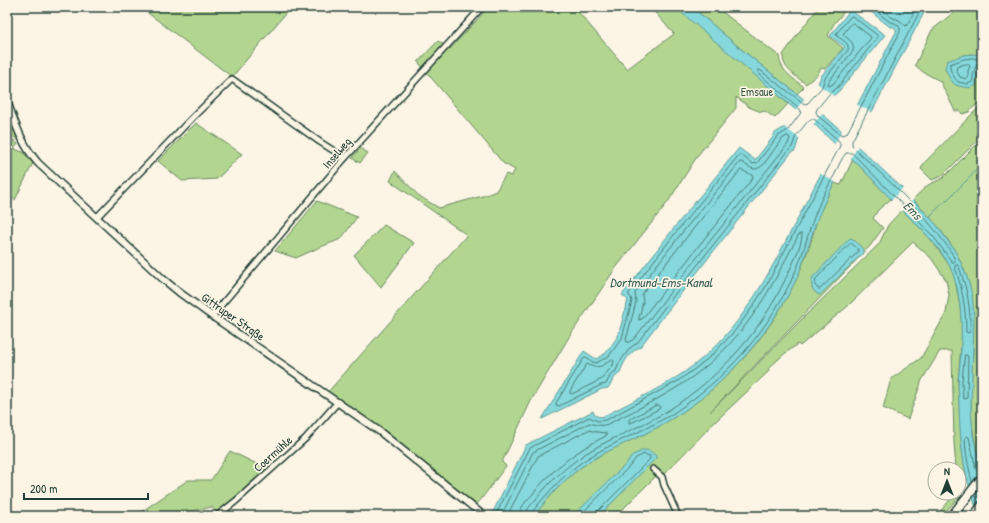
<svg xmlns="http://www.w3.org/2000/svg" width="989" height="523" font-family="'Patrick Hand',sans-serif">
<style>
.green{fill:#b2d58f;stroke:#688962}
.water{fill:#86d8dc;stroke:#5d9a99}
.pier{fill:#fcf5e5}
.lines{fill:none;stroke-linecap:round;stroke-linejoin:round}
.shore{stroke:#487b77;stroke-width:1}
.stream{stroke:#5d9a99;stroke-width:1}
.minor-casing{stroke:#1f3d34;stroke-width:8}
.tertiary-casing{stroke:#1f3d34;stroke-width:9}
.trunk-casing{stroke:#1f3d34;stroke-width:11}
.minor{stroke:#fcf5e5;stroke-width:5}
.tertiary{stroke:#fcf5e5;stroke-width:6}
.trunk{stroke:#fcf5e5;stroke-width:8}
.labels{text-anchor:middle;stroke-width:3.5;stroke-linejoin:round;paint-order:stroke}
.park-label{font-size:12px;fill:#3c5b46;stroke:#fcf5e5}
.street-label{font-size:12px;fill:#1f3d34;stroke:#fcf5e5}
.water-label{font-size:13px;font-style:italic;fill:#345c56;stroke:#fcf5e5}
</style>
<rect width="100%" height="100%" fill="#fcf5e5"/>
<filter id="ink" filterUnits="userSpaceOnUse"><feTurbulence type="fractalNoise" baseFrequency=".025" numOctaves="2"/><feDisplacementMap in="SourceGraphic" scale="8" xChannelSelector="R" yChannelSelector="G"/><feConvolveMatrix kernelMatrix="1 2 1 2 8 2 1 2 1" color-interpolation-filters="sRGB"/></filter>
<g filter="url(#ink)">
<g class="green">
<polygon points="140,7 291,7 232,77"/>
<polygon points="489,7 574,7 627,69 674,34 650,7 683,7 788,104 775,118 765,111 761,112 749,107 736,97 736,108 698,155 668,202 615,269 569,337 532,399 502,462 506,466 479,502 477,503 472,503 382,429 327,393 467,235 390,181 395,171 419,196 439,208 486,195 496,191 506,174 511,176 515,170 503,163 418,62 438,41 450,49"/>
<path d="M692 7H716L779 56C780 71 793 78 804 87L797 94 741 49Z"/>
<path d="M819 7H848L833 25 828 36 843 48 825 69 821 68 818 74 806 84C797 77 782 69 783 55L799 32Z"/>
<path d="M959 7H974L982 22V59C969 47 956 60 945 68L951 80 977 78V72L979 67 982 66V99L969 112 962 114 960 111H955L940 81 923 72 915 65 932 30 959 8Z"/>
<polygon points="982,104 982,136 942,176 932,180 921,169 924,163"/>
<polygon points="7,112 18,140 16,139 7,131"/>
<polygon points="196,123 242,154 217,179 182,181 158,161"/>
<polygon points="7,134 18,144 14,149 23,152 33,163 15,200 7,195"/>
<path d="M982 139V210L979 219 980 220 982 221V470L981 471C976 449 971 428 971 406 970 359 982 309 962 265 951 240 932 219 913 199L928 185 943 178Z"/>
<polygon points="360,148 368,153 360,163 352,158"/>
<path d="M853 159 891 199 878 210 873 218 883 228 870 246 710 412 806 315 879 244 888 225 902 210 930 238 950 266 955 279 960 306 962 325 961 346 958 382 960 419 962 449 967 480 959 489V469H956L954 443 952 351H940L922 380 908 419 883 408 891 379 921 358 946 313 949 295 946 280 931 258 913 242 848 306 800 346 798 344 783 355 768 369 769 371 717 420 663 475 662 477 656 476 616 516H534C550 495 567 476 590 461 611 448 635 439 658 427 673 418 689 408 703 397 743 364 778 321 799 273 803 264 806 255 810 245 813 235 815 226 818 216 823 205 829 194 834 183L841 185Z"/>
<polygon points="317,201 357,217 341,239 318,248 296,258 275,251"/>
<polygon points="384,225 414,243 381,287 354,255"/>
<polygon points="230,451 267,469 217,513 212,507 192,511 183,516 135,516 188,480 211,480"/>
<polygon points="955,494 959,497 947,510 944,516 936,516"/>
</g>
<g class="water">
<path d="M675 7H692L741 49 806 101 818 84 821 76 845 47 830 36 850 10 885 35 839 91 833 96 820 112 843 132 896 32V29L894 27H890L865 7H927L855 144 902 188 936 224 955 251 962 265 967 277 972 294 974 317 971 406 973 435 982 475V516H980C964 482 960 444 959 406 959 398 958 390 958 382 959 370 961 358 961 346 962 326 961 308 957 288 955 281 953 272 949 265 935 240 912 220 891 199 877 185 864 169 849 156 840 174 829 191 821 210 812 231 807 254 798 276 776 322 743 364 703 397 689 408 674 418 658 427 636 439 612 448 590 461 567 476 550 495 534 516H491L526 445 593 411C594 416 599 418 604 416 634 400 667 386 694 365 739 330 764 283 790 233 805 204 821 174 836 145L812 122 799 138 795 151 792 152 709 257 640 347C630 352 623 362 620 373L615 377 608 388 602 389 542 419 584 351 596 359 606 353 618 336 628 300 622 295 674 228 739 148 755 160 773 137 775 133 785 127 797 111Z"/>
<path d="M973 54 978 55 982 59V66L979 67 977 72 976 85C972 88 969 88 964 87 951 86 950 78 945 68L947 61 964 55Z"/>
<path d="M850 238 853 239 863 249V253L820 295C812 292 810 285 813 277Z"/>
<polygon points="644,450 650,451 656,456 656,458 599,516 573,516 627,463 633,455"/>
</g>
<g class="pier">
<polygon points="817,83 835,97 801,140 783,126"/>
<polygon points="856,104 873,113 858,143 859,144 850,160 849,159 837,183 819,173"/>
<polygon points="904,187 915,198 901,212 890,201"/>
</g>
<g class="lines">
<g class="shore">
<polyline points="879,7 891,17 899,20 906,26 907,25 917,7"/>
<path d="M853 23 870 36 871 38 833 84 829 86 828 84 829 81 853 51C855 41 848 40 843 34L851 24Z"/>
<path d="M973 58 977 59 979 62C973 69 974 74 972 82L968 84 958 82C954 78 949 70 950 64L964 59Z"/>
<polygon points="965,64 968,64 970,66 968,71 968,77 966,79 960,77 956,69 957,67"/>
<path d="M788 136 790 138 788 144 702 251 634 339 629 342H627L626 340 636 302 635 293 681 234 740 162H742C749 167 754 173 763 165L782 139Z"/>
<polygon points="741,170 752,175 753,178 697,248 642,319 639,320 639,318 643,302 642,294 686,238"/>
<polygon points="851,243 858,249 858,252 820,289 818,289 815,285 816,279"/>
<path d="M956 265H958L959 267C967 289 971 307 970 332L968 333 966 332C966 309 962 287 955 267Z"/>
<polygon points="965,355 967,355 968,357 967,398 965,399 963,398 962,382"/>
<path d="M611 360H613L614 362 612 367 608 371 602 379 572 394 570 393V391L586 365 587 364C598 370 602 366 611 360Z"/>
<polygon points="657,405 660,406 659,409 631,423 629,423 629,420"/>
<path d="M972 482C970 473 963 443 966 436L969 437 976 469 978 472 982 473"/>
<path d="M495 516 530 448 589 417 598 421 606 420 678 381 696 368 711 356 734 332 749 312 765 288 840 146V143L839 141 814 119H811L808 121 796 136 792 147 789 150 706 254 637 343 630 348 619 363 616 371 611 374 606 384 601 385 559 406 556 405V403L584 358H586L593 362 596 363 609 356 622 338 632 301 631 298 629 295V293L677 231 739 155H741L753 164 757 163 778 136 788 130 800 114 801 111 799 108 758 73V70H760L803 103 805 104 808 103 822 87 825 78 848 50C850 43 842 40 837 36L836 34 850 17 852 16 877 35 878 37 837 88 830 93 817 109 816 112 818 116 840 134 844 135 847 133 900 32V28L898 25 895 23 890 22 871 7"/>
<path d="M501 516 533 452 589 423C597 425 602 427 610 423 641 407 673 393 700 371 749 333 771 288 799 234H802C803 244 788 274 783 284 763 325 733 361 698 389 684 400 669 411 653 419 631 431 607 440 585 454 567 466 550 481 537 498 532 504 526 509 526 516"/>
<path d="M507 516 538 456 588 430 597 432 606 433V436C577 450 552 469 532 495 526 501 520 507 520 516"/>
<path d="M531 516 532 512C549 491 566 472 588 458 614 442 643 431 669 416 697 398 723 376 745 351 768 324 788 292 801 258 806 243 810 227 816 212 821 199 828 186 835 174 838 167 841 159 846 153H852L862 163 894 196 933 236 952 262 953 263 955 262C954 255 949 249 945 243 918 206 886 179 853 147L852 144V141L922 7"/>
<polyline points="579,516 630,466 636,458 644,454 650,456 650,459 597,512 596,516"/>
</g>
<g class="stream">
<polyline points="945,202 972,175 982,163"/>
<polyline points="929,217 943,203"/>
</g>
<g class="minor-casing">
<g id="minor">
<polyline points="97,217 193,117 232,79 320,142 345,158"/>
<polyline points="212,316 345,158 482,7"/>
<polyline points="653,469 662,477 664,485 678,516"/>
<polyline points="217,516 236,501 306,438 338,402"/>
</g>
</g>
<g class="tertiary-casing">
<g id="tertiary">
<path d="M7 101C15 123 22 145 38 163L163 279 180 293 212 316 379 431 484 516"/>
<polyline points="973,516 982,504"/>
</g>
</g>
<g class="trunk-casing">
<polyline id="trunk" points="952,516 982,478"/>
</g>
<use href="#minor" class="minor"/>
<use href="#tertiary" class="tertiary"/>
<use href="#trunk" class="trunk"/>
</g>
</g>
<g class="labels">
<g class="park-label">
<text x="757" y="96">Emsaue</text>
</g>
<g class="street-label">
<text transform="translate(337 153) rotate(-49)" y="4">Inselweg</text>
<text transform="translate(233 317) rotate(35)" y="4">Gittruper Straße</text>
<text transform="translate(273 454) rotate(-42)" y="4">Coermühle</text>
</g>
<g class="water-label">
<text transform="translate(913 210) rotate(46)" y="5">Ems</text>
<text x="661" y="287">Dortmund-Ems-Kanal</text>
</g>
</g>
<rect width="989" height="523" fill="none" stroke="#fcf5e5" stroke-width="24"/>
<rect x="12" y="12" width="965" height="499" fill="none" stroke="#1f3d34" stroke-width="1.5" filter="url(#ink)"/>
<g transform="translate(947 481)"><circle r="19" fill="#fcf5e5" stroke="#a4ab9e"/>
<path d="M0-3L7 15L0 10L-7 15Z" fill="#1f3d34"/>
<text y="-6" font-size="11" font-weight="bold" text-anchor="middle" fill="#1f3d34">N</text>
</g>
<path d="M24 493v6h124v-6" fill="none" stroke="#1f3d34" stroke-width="2"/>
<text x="30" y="493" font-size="12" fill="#1f3d34" stroke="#fcf5e5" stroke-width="3" paint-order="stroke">200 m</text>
</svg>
